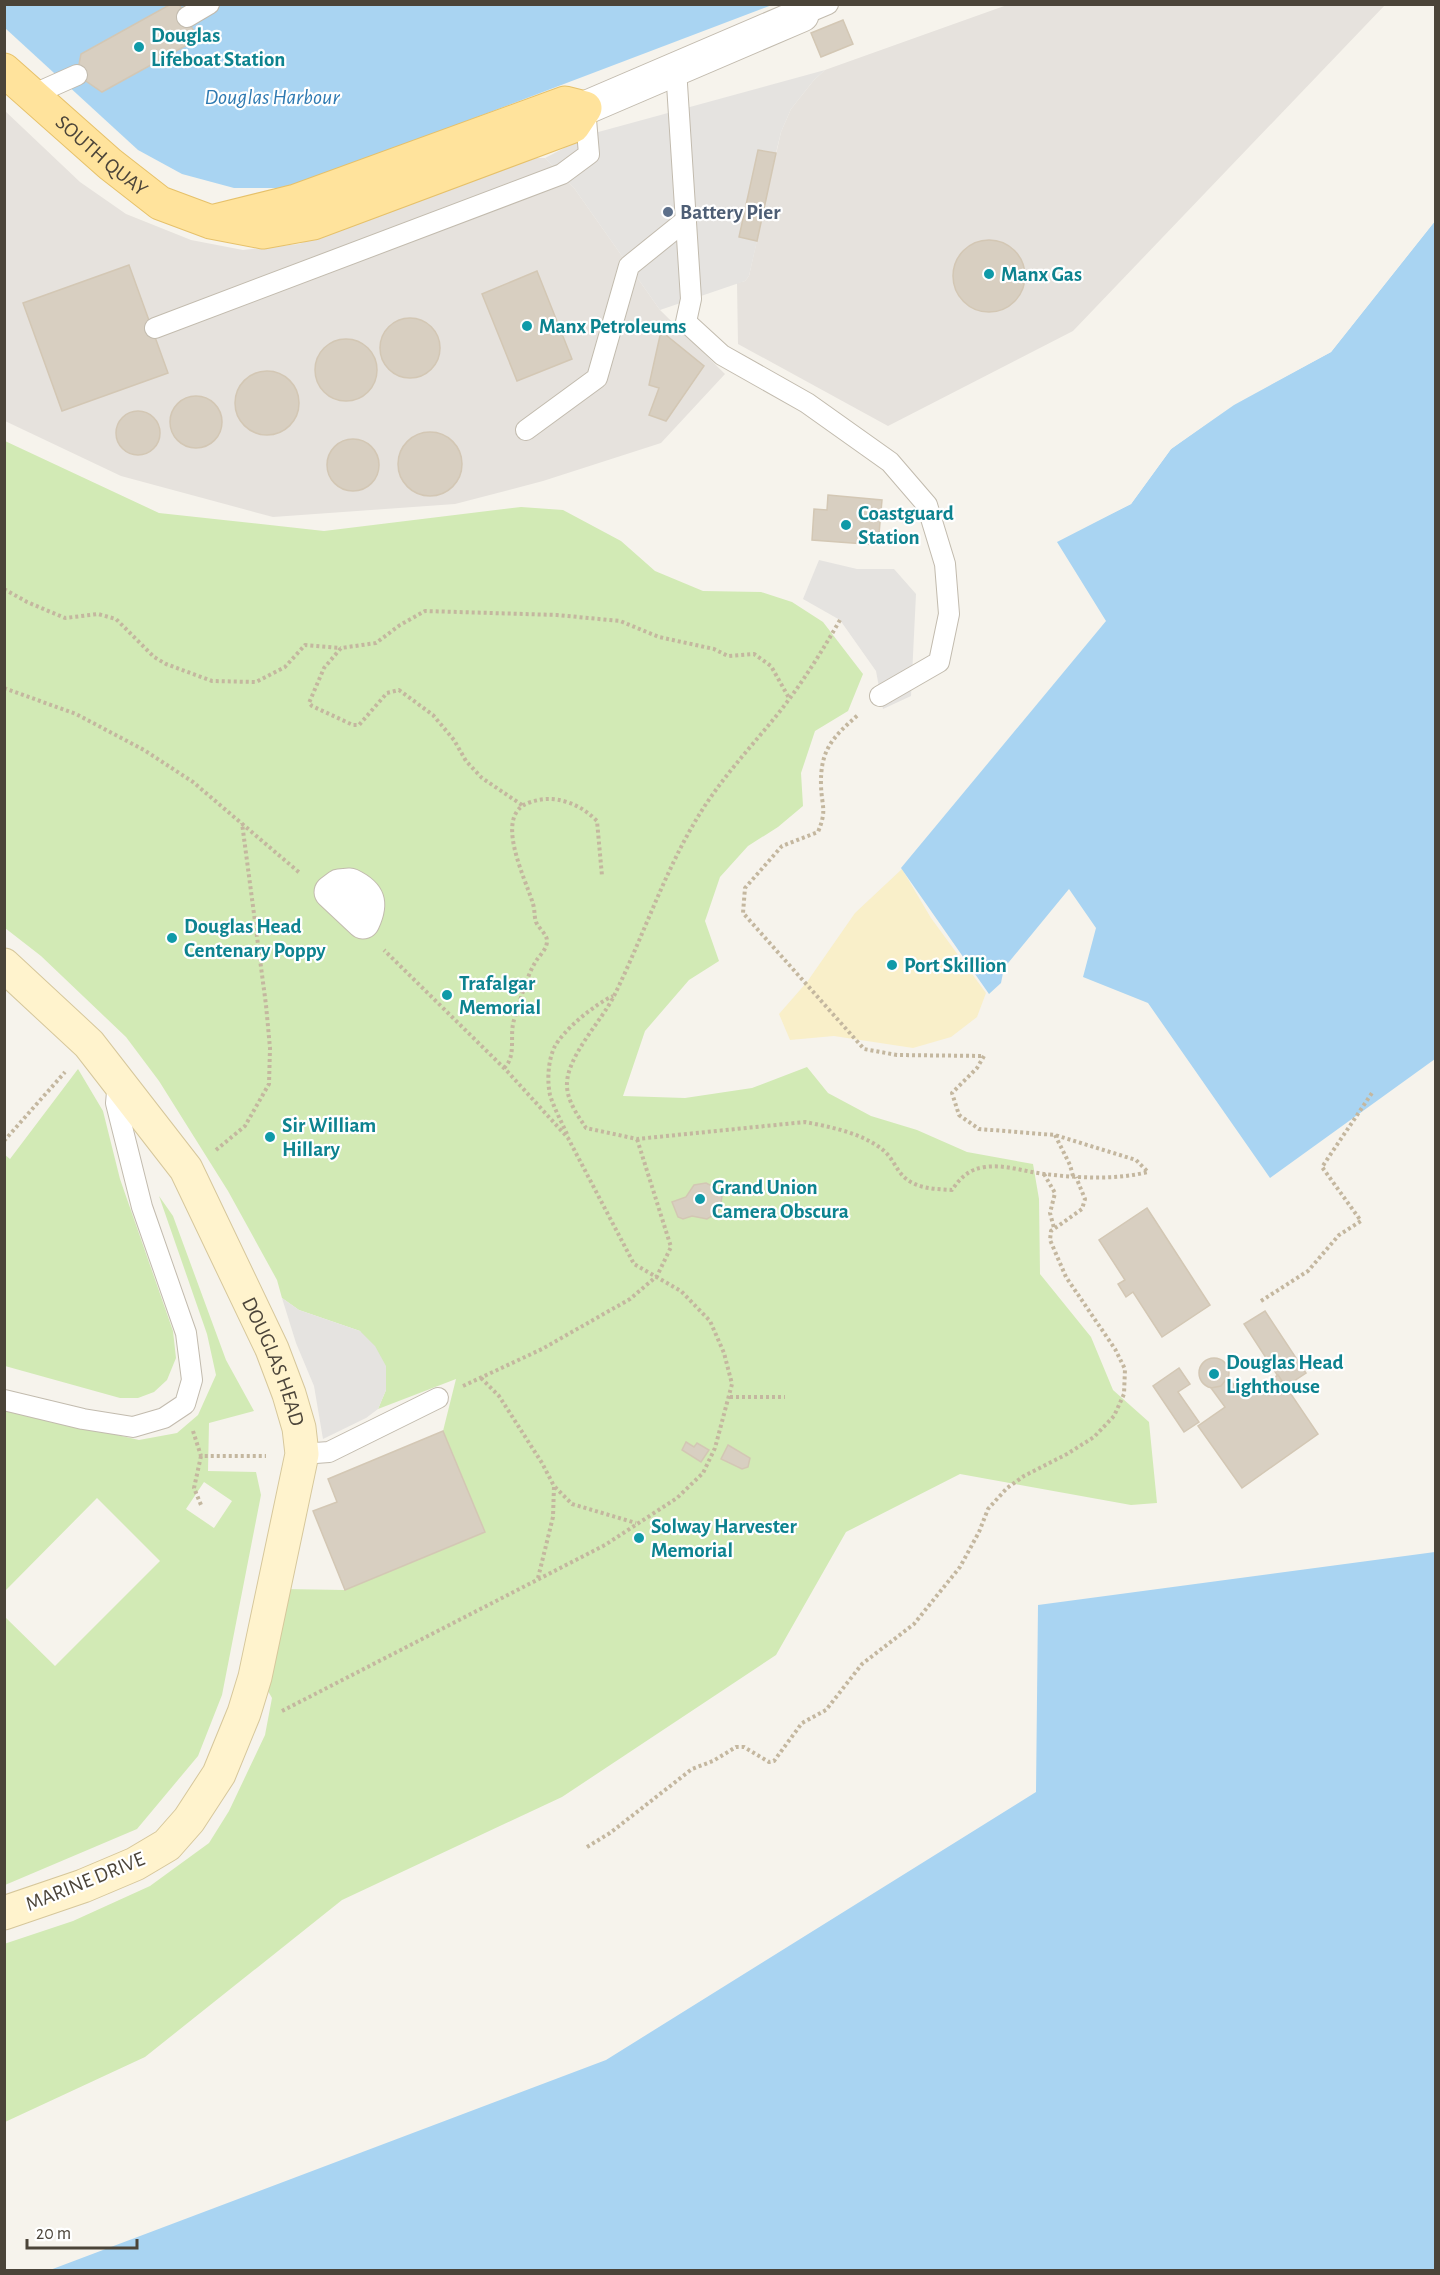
<svg xmlns="http://www.w3.org/2000/svg" width="1440" height="2275" font-family="'Alegreya Sans',sans-serif">
<style>
.industrial{fill:#e6e2dd}
.green{fill:#d2eab5;fill-rule:evenodd}
.sand{fill:#f9efc9}
.parking{fill:#e5e3e0}
.water{fill:#a9d4f2}
.pier{fill:#f6f3ec}
.building{fill:#d8cfc1;stroke:#d3c7b4;stroke-width:1.5}
.lines{fill:none;stroke-linecap:round;stroke-linejoin:round}
.lane-casing{stroke:#c2bbae;stroke-width:22}
.street-casing{stroke:#c2bbae;stroke-width:35}
.secondary-casing{stroke:#d6c79b;stroke-width:35}
.primary-casing{stroke:#e6c16a;stroke-width:35}
.path{stroke:#c4b79f;stroke-width:4;stroke-dasharray:3 3;stroke-linecap:butt}
.lane{stroke:#fff;stroke-width:20}
.street{stroke:#fff;stroke-width:33}
.secondary{stroke:#fff3cd;stroke-width:33}
.primary{stroke:#ffe39c;stroke-width:33}
.culture-dot{fill:#0f9aa8;stroke:#fff;stroke-width:2}
.service-dot{fill:#5c6f8a;stroke:#fff;stroke-width:2}
.labels{text-anchor:middle;stroke-width:4.5;stroke-linejoin:round;paint-order:stroke}
.culture-label{font-size:21px;font-weight:bold;fill:#0d838f;stroke:#fff;text-anchor:start}
.street-label{font-size:21px;fill:#4b4439;stroke:#fff}
.service-label{font-size:21px;font-weight:bold;fill:#4e5e75;stroke:#fff;text-anchor:start}
.water-label{font-size:22px;font-style:italic;fill:#2e7ab2;stroke:#fff}
</style>
<rect width="100%" height="100%" fill="#f6f3ec"/>
<g class="industrial">
<polygon points="1007,5 1385,5 1073,331 888,426 738,344 737,283 745,281 749,276 781,132 791,109 814,80 825,70"/>
<polygon points="4,110 80,182 126,214 191,240 243,250 299,244 529,158 545,158 574,188 660,310 725,374 661,443 543,481 455,504 273,517 121,476 5,421"/>
</g>
<g class="green">
<polygon points="5,441 159,513 324,531 521,507 563,510 621,541 655,571 703,591 761,592 792,602 823,622 863,674 848,711 815,731 801,773 803,806 778,827 748,846 720,877 705,921 719,961 689,980 645,1031 623,1096 685,1098 752,1088 807,1067 828,1093 871,1116 917,1130 967,1152 1033,1164 1039,1199 1040,1274 1091,1337 1113,1390 1149,1422 1157,1503 1131,1505 960,1474 846,1532 776,1655 562,1797 342,1900 145,2057 5,2122 4,1944 73,1921 150,1886 209,1843 229,1811 265,1735 272,1698 264,1684 283,1589 345,1590 485,1532 443,1431 456,1379 378,1409 386,1390 360,1331 299,1310 282,1298 277,1280 228,1191 159,1081 126,1037 41,956 5,928"/>
<polygon points="78,1069 103,1111 120,1179 173,1331 176,1358 167,1380 154,1392 138,1398 120,1398 5,1366 5,1155 10,1159"/>
<path d="M159 1196 173 1216 226 1360 254 1411 209 1423 208 1471 256 1472 261 1495 222 1695 198 1756 137 1829 5 1885 4 1616 55 1666 160 1561 97 1498 5 1591V1409L139 1440 177 1433 198 1415 216 1375 207 1334ZM204 1482 232 1501 214 1528 186 1509Z"/>
</g>
<polygon class="sand" points="902,869 931,918 986,993 977,1017 951,1037 913,1048 834,1036 790,1040 779,1014 807,982 855,913"/>
<g class="parking">
<polygon points="825,70 814,80 791,109 781,132 776,153 758,150 757,241 749,276 745,281 660,310 574,188 545,158 591,134"/>
<polygon points="819,560 857,569 894,569 916,594 911,696 883,709 876,671 840,620 803,599"/>
<polygon points="282,1298 299,1310 360,1331 375,1346 386,1366 386,1390 378,1409 366,1418 323,1439 314,1386 296,1343"/>
</g>
<g class="water">
<polygon points="5,4 772,5 290,188 234,188 182,174 138,150 5,28"/>
<polygon points="1435,221 1435,1059 1270,1178 1148,1003 1083,977 1096,928 1069,889 1004,968 1001,983 989,994 901,868 1106,621 1057,542 1131,504 1171,449 1234,405 1331,352"/>
<polygon points="1435,1552 1435,2270 50,2270 606,2060 1036,1792 1038,1605"/>
</g>
<polygon class="pier" points="1436,218 1435,221 1331,352 1234,404 1171,449 1131,504 1054,542 1129,501 1169,446 1232,402 1329,349"/>
<g class="building">
<polygon points="171,4 179,4 198,39 102,92 77,75 81,54"/>
<polygon points="843,20 853,44 821,57 811,33"/>
<polygon points="758,150 776,153 757,241 739,237"/>
<circle cx="989" cy="276" r="36"/>
<polygon points="129,265 168,373 62,411 23,303"/>
<polygon points="537,271 572,359 517,381 482,294"/>
<circle cx="410" cy="348" r="30"/>
<polygon points="661,331 704,366 666,421 649,415 659,388 649,385"/>
<circle cx="346" cy="370" r="31"/>
<circle cx="267" cy="403" r="32"/>
<circle cx="196" cy="422" r="26"/>
<circle cx="138" cy="433" r="22"/>
<circle cx="430" cy="464" r="32"/>
<circle cx="353" cy="465" r="26"/>
<polygon points="828,495 882,500 878,545 812,540 814,509 827,510"/>
<polygon points="706,1183 716,1188 722,1197 720,1208 717,1213 707,1219 692,1216 683,1219 678,1217 672,1202 686,1197 694,1185"/>
<polygon points="1147,1208 1210,1305 1162,1337 1133,1292 1126,1297 1118,1284 1125,1280 1099,1240"/>
<polygon points="1265,1311 1306,1373 1285,1387 1244,1324"/>
<circle cx="1214" cy="1373" r="15"/>
<polygon points="1179,1368 1190,1384 1178,1392 1199,1422 1184,1432 1153,1386"/>
<polygon points="1278,1375 1318,1434 1242,1488 1198,1426 1225,1407 1211,1388 1221,1386 1228,1377 1243,1397"/>
<polygon points="443,1431 485,1532 345,1590 313,1511 337,1502 328,1479"/>
<polygon points="686,1442 694,1447 697,1443 709,1450 701,1462 682,1450"/>
<polygon points="728,1445 750,1458 748,1467 742,1469 721,1459"/>
</g>
<g class="lines">
<g class="lane-casing">
<g id="lane">
<polyline points="802,15 828,4"/>
<polyline points="187,17 209,4"/>
<polyline points="676,69 691,299 686,322 722,355 807,403 890,462 927,505 945,564 949,614 939,662 880,696"/>
<polyline points="32,95 77,75"/>
<polyline points="155,328 562,174 589,154 585,108"/>
<polyline points="526,430 597,378 629,266 686,220"/>
<polyline points="4,1400 83,1419 133,1427 164,1418 185,1404 192,1380 186,1333 142,1207 116,1103 118,1082"/>
<polyline points="302,1454 329,1452 438,1398"/>
</g>
</g>
<g class="street-casing">
<g id="street">
<polyline points="585,108 802,15"/>
<path d="M350 885C369 894 372 903 363 922L331 892 339 886Z"/>
</g>
</g>
<g class="secondary-casing">
<g id="secondary">
<path id="s1" d="M4 965 89 1044 186 1169 272 1349 289 1394 299 1428 302 1454 255 1677 244 1713 219 1774 189 1820 167 1845 135 1864 83 1886 4 1913"/>
</g>
</g>
<g class="primary-casing">
<g id="primary">
<path id="s2" d="M4 70 110 164 160 203 211 222 263 232 313 223 573 126 585 108 565 103 296 201 211 222"/>
</g>
</g>
<g class="path">
<polyline points="4,589 27,602 65,618 98,614 116,619 154,657 166,664 212,681 256,682 285,667 305,645 341,648"/>
<path d="M840 620C821 653 801 685 777 715 750 748 721 779 699 815 665 870 643 937 614 996 601 1022 565 1058 567 1087 568 1102 578 1116 586 1128L637 1139 805 1122C831 1127 862 1133 883 1150 892 1157 896 1169 903 1176 916 1189 935 1189 952 1190 960 1178 969 1169 985 1167 1005 1164 1025 1172 1045 1174 1078 1178 1116 1180 1148 1172L1136 1160 1055 1135 979 1129 959 1115 952 1093 977 1068 984 1056 897 1055 864 1049 743 913 745 888 782 846 818 832C827 810 822 808 821 786 820 749 833 737 859 714"/>
<polyline points="4,688 76,714 144,750 193,782 301,874"/>
<polyline points="522,805 482,778 466,761 454,740 433,715 399,690 387,693 359,725 353,725 312,706 309,703 324,668 341,648 376,643 400,625 425,611 557,615 620,621 659,637 714,649 728,656 754,654 771,666 789,698"/>
<path d="M504 1068C517 1056 509 1036 514 1020 519 1004 527 975 536 961 540 955 547 949 547 941 547 934 539 929 536 922 534 916 535 910 533 904 526 879 491 813 531 802 543 798 554 798 567 802 579 806 588 812 597 821L602 876"/>
<path d="M567 1134C561 1121 554 1108 550 1095 547 1080 548 1062 554 1048 563 1030 595 1004 613 996"/>
<polyline points="1055,1135 1070,1165 1073,1176"/>
<polyline points="4,1141 65,1072"/>
<polyline points="216,1150 245,1126 269,1084 270,1048 266,1005 242,823"/>
<polyline points="1044,1174 1055,1193 1050,1213 1054,1228"/>
<polyline points="1261,1301 1308,1271 1339,1235 1361,1221 1322,1167 1372,1093"/>
<polyline points="481,1378 499,1396 542,1463 554,1486 553,1517 538,1578"/>
<polyline points="463,1386 542,1349 630,1299 657,1276 671,1247 637,1139"/>
<polyline points="730,1397 785,1397"/>
<polyline points="193,1431 201,1456 266,1456"/>
<polyline points="201,1456 194,1488 201,1505"/>
<polyline points="555,1487 572,1504 636,1523"/>
<polyline points="282,1711 605,1545 677,1498 703,1473 715,1448 732,1384 724,1353 710,1321 681,1291 634,1264 568,1138 507,1071 384,950"/>
<polyline points="587,1847 610,1833 692,1769 713,1761 736,1747 744,1747 769,1762 774,1761 802,1723 826,1710 862,1664 914,1624 960,1567 979,1532 988,1509 1007,1488 1024,1476 1067,1454 1094,1437 1114,1416 1124,1394 1125,1369 1115,1349 1066,1277 1050,1240 1051,1231 1082,1209 1085,1199 1076,1177"/>
</g>
<use href="#lane" class="lane"/>
<use href="#street" class="street"/>
<use href="#secondary" class="secondary"/>
<use href="#primary" class="primary"/>
</g>
<g class="culture-dot">
<circle cx="139" cy="47" r="6"/>
<circle cx="989" cy="274" r="6"/>
<circle cx="527" cy="326" r="6"/>
<circle cx="846" cy="525" r="6"/>
<circle cx="172" cy="938" r="6"/>
<circle cx="892" cy="965" r="6"/>
<circle cx="447" cy="995" r="6"/>
<circle cx="270" cy="1137" r="6"/>
<circle cx="700" cy="1199" r="6"/>
<circle cx="1214" cy="1374" r="6"/>
<circle cx="639" cy="1538" r="6"/>
</g>
<circle class="service-dot" cx="668" cy="212" r="6"/>
<g class="labels">
<g class="culture-label">
<text x="151" y="42">Douglas<tspan x="151" dy="24">Lifeboat Station</tspan></text>
<text x="1001" y="281">Manx Gas</text>
<text x="539" y="333">Manx Petroleums</text>
<text x="858" y="520">Coastguard<tspan x="858" dy="24">Station</tspan></text>
<text x="184" y="933">Douglas Head<tspan x="184" dy="24">Centenary Poppy</tspan></text>
<text x="904" y="972">Port Skillion</text>
<text x="459" y="990">Trafalgar<tspan x="459" dy="24">Memorial</tspan></text>
<text x="282" y="1132">Sir William<tspan x="282" dy="24">Hillary</tspan></text>
<text x="712" y="1194">Grand Union<tspan x="712" dy="24">Camera Obscura</tspan></text>
<text x="1226" y="1369">Douglas Head<tspan x="1226" dy="24">Lighthouse</tspan></text>
<text x="651" y="1533">Solway Harvester<tspan x="651" dy="24">Memorial</tspan></text>
</g>
<g class="street-label">
<text dy="7" stroke="none"><textPath href="#s2" startOffset="130">SOUTH QUAY</textPath></text>
<text dy="7" stroke="none"><textPath href="#s1" startOffset="486">DOUGLAS HEAD</textPath></text>
<text transform="translate(85 1881) rotate(-22)" y="7">MARINE DRIVE</text>
</g>
<g class="service-label">
<text x="680" y="219">Battery Pier</text>
</g>
<g class="water-label">
<text x="272" y="104">Douglas Harbour</text>
</g>
</g>
<rect width="1440" height="2275" fill="none" stroke="#4b4439" stroke-width="12"/>
<path d="M27 2239v9h110v-9" fill="none" stroke="#4b4439" stroke-width="3"/>
<text x="36" y="2239" font-size="18" fill="#4b4439" stroke="#ffffff" stroke-width="4.5" paint-order="stroke">20 m</text>
</svg>
